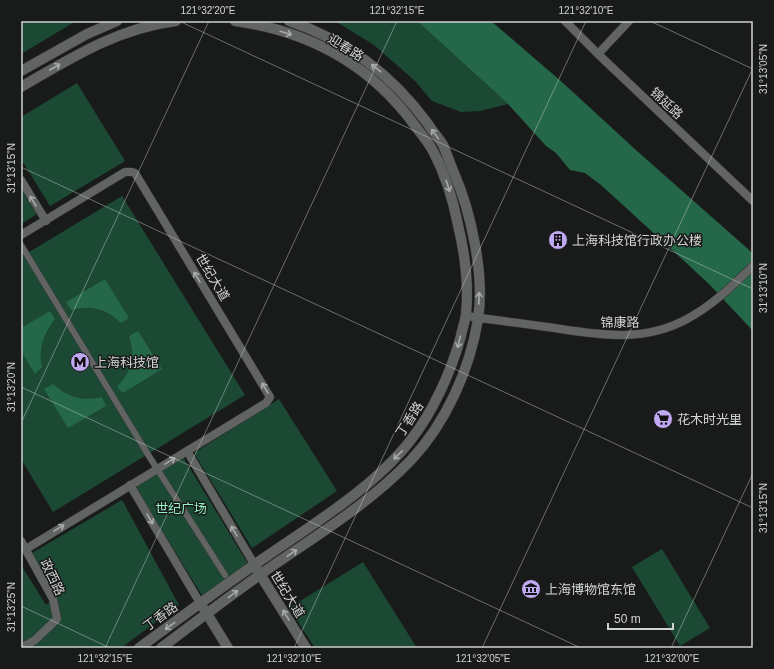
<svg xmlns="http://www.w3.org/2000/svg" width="774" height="669" font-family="Helvetica,'Noto Sans SC',sans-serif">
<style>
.green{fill:#1b4934}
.water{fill:#246749}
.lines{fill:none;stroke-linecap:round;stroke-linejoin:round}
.pedestrian-casing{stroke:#363736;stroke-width:7}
.minor-casing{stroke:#363736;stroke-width:9}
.tertiary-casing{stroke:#363736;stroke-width:11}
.pedestrian{stroke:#616462;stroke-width:6}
.minor{stroke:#616462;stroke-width:8}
.tertiary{stroke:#616462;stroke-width:10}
.oneway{stroke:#a9acaa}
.ticks{fill:none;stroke:#d0d2d1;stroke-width:1;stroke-opacity:0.45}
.labels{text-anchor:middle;stroke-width:3;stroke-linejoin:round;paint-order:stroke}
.street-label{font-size:13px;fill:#d0d2d1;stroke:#191b1a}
.poi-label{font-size:13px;fill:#d0d2d1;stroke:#191b1a;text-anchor:start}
.park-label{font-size:13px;fill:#92f1c1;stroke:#191b1a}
.neatline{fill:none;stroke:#d0d2d1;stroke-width:1.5}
.ticks-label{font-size:10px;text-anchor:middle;fill:#d0d2d1}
</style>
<rect width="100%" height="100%" fill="#191b1a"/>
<g class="green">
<polygon points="21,21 76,21 21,54"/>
<polygon points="335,21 417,21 508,104 480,111 461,112 432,101 415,81 374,45"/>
<polygon points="77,83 125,161 50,206 21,159 21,117"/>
<polygon points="21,189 37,214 21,224"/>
<polygon points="122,196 245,395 53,512 21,459 21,257"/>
<polygon points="279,399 337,491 252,548 194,453"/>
<polygon points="183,457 248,564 203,597 135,487"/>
<polygon points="122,500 179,605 121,648 21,648 21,565 46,605 56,597 32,553"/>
<polygon points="662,549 710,628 680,646 632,567"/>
<polygon points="363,562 417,648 315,648 289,608"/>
</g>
<g class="water">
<polygon points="417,21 491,21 562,82 637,151 748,249 753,254 753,331 710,285 682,259 601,185 585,173 570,170 556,153 546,146 508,104"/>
<path d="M105 279 129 318 121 323C105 308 92 305 71 310L66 302Z"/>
<path d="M50 311 55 319C43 334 38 349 42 367L35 374 21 351V328Z"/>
<path d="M138 331 162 369 123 393 117 387C131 373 136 356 129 336Z"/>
<path d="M53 384C67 397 83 402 102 397L106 406 68 428 44 389Z"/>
</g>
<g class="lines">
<g class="pedestrian-casing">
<polyline id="pedestrian" points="21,245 147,453 225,575"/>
</g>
<g class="minor-casing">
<g id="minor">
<polyline points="565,21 598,54 753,201"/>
<polyline points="598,54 629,21"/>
<polyline points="21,180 46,221"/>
<polyline points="21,235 125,172 132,172 135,173 270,397 266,403 26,549"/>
<path d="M466 316C493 320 520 323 547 327 596 334 641 344 687 319 713 305 732 286 753 266"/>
<polyline points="187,451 254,564"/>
<polyline points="130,485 200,603"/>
<polyline points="21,541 53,599 57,619 35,640 21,648"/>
</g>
</g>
<g class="tertiary-casing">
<g id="tertiary">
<polyline points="21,71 87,34 117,21"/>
<path d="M21 87C71 58 118 28 176 21"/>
<polyline points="256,568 306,648"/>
<polyline points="204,609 228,648"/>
<path d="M139 648C181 617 223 586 267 556 315 523 374 487 410 441 433 412 451 372 461 336 462 329 465 322 466 314 469 284 465 254 458 225 453 200 446 176 434 153 429 142 420 133 413 123 369 64 308 31 235 21"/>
<path d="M161 648C194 623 227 598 261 574 312 538 367 506 411 460 446 423 470 369 478 319 485 276 471 212 454 173 450 164 447 154 443 145 439 138 432 131 428 124 393 76 346 40 289 21"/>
</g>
</g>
<use href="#pedestrian" class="pedestrian"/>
<use href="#minor" class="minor"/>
<use href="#tertiary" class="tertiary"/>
</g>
<defs><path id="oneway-shaft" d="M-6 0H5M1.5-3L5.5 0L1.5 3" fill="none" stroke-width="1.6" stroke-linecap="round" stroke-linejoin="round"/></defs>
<g class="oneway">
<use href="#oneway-shaft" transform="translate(286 33) rotate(17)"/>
<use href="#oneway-shaft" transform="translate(55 67) rotate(-30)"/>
<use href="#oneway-shaft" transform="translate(376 68) rotate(-142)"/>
<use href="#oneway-shaft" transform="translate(435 134) rotate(-126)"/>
<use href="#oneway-shaft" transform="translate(448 186) rotate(72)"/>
<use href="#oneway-shaft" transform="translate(33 201) rotate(-121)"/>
<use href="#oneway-shaft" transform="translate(197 277) rotate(-121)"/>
<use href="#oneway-shaft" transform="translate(479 298) rotate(-88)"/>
<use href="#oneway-shaft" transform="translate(459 342) rotate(104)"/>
<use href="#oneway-shaft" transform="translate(265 388) rotate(-121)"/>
<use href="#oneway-shaft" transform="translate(398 455) rotate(134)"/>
<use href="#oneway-shaft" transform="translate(170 461) rotate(-31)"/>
<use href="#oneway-shaft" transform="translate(150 519) rotate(59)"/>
<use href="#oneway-shaft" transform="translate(59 528) rotate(-31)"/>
<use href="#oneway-shaft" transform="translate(234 531) rotate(-121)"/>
<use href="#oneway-shaft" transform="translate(292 553) rotate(-34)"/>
<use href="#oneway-shaft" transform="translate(233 594) rotate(-36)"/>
<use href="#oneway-shaft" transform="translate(286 615) rotate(-122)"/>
<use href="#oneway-shaft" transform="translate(170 626) rotate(144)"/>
</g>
<path class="ticks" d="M179 21 753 289M650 21 753 69M21 167 753 508M21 387 581 648M21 423 209 21M21 606 110 648M105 648 397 21M294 648 586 21M482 648 753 68M671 648 753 473"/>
<defs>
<g id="building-disc" transform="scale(1)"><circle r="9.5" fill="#c1a8f3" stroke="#191b1a"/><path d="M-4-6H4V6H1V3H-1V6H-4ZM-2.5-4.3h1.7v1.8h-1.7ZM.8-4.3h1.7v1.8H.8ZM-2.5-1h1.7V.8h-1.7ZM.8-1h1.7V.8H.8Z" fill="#111"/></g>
<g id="metro-disc" transform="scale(1)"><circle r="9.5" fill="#c1a8f3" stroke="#191b1a"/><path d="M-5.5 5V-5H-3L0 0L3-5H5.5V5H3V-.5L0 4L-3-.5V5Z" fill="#111"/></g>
<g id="supermarket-disc" transform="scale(1)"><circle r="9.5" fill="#c1a8f3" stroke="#191b1a"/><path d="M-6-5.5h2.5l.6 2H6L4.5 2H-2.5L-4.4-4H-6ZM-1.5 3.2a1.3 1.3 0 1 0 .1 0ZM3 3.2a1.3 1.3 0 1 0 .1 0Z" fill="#111"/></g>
<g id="museum-disc" transform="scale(1)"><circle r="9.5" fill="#c1a8f3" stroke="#191b1a"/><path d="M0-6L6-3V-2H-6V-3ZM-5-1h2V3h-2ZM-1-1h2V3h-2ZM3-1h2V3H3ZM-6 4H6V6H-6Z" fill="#111"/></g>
</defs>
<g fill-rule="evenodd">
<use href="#building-disc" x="558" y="240"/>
<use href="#metro-disc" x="80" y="362"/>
<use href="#supermarket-disc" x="663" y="419"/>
<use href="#museum-disc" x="531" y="589"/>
</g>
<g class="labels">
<g class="street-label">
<text transform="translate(346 47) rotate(31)" y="5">迎春路</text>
<text transform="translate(667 103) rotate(43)" y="5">锦延路</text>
<text transform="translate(213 277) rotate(59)" y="5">世纪大道</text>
<text transform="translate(620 322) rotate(-1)" y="5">锦康路</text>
<text transform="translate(409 419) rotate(-57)" y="5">丁香路</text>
<text transform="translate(53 577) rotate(64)" y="5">政西路</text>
<text transform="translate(288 594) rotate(58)" y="5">世纪大道</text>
<text transform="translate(160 616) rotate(-36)" y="5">丁香路</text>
</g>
<g class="poi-label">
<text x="572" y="245">上海科技馆行政办公楼</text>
<text x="94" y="367">上海科技馆</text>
<text x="677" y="424">花木时光里</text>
<text x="545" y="594">上海博物馆东馆</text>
</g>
<g class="park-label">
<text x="181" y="513">世纪广场</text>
</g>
</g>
<rect width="774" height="669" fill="none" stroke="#191b1a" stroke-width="44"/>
<path d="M608 623v6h65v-6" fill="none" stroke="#d0d2d1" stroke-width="2"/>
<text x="614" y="623" font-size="12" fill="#d0d2d1" stroke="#191b1a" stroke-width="3" paint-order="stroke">50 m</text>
<rect x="22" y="22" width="730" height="625" class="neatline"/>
<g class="ticks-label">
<text x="208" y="14">121°32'20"E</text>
<text x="397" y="14">121°32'15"E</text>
<text x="586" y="14">121°32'10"E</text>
<text transform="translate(763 69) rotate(-90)" y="4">31°13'05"N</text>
<text transform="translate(11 168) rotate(-90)" y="4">31°13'15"N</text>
<text transform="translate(763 288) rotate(-90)" y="4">31°13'10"N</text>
<text transform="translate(11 387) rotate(-90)" y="4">31°13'20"N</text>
<text transform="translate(763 508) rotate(-90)" y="4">31°13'15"N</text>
<text transform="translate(11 607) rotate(-90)" y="4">31°13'25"N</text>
<text x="105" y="662">121°32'15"E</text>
<text x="294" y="662">121°32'10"E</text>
<text x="483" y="662">121°32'05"E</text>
<text x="672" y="662">121°32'00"E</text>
</g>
</svg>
